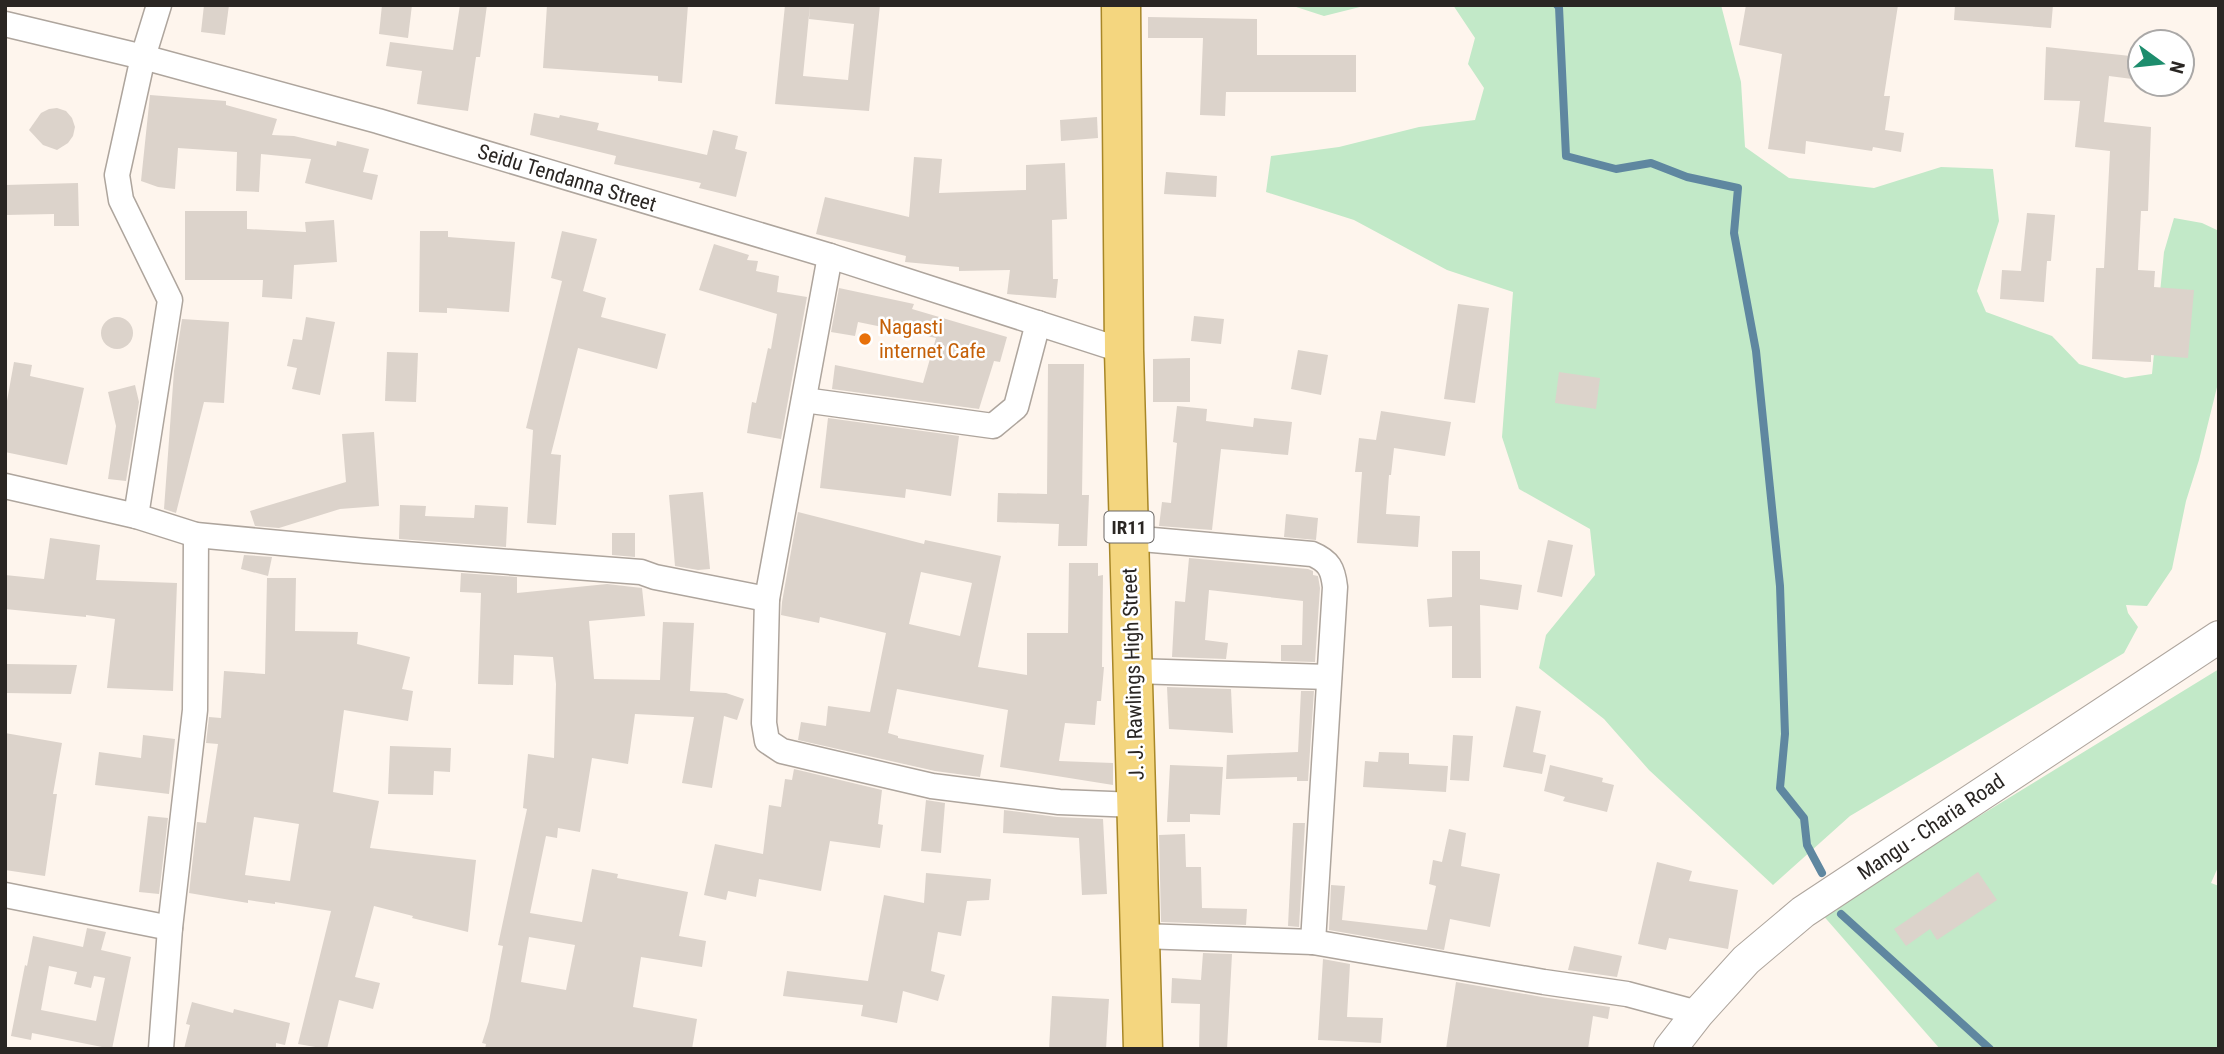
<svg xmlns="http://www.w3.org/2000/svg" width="2224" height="1054" font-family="'Roboto Condensed',sans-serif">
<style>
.grass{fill:#c2e9c8}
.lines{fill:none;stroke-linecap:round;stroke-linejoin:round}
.stream{stroke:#5f87a0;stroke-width:8}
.building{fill:#dcd3cb;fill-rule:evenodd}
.minor-casing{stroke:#aea59d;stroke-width:27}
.tertiary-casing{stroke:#aea59d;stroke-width:34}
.primary-casing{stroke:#a88727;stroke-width:41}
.minor{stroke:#fff;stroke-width:24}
.tertiary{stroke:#fff;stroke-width:32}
.primary{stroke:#f4d67f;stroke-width:38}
.food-dot{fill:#e8710a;stroke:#fff;stroke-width:2.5}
.labels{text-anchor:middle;stroke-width:5;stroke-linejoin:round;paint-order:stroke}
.shield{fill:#fff;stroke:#6a6765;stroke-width:2}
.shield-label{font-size:19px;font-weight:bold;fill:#2a2623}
.street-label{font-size:21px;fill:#2a2623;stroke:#fff}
.food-label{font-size:21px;fill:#c56008;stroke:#fff;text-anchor:start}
</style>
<rect width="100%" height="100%" fill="#fef5ed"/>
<g class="grass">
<polygon points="1290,5 1368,5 1324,16"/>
<polygon points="1453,5 1721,5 1741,82 1745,147 1789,178 1874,188 1941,167 1993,169 1999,221 1977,291 1986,312 2052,336 2079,364 2125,378 2152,374 2164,252 2174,218 2202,223 2219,231 2219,379 2199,460 2186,501 2172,569 2147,606 2126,605 2128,613 2138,627 2124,653 1850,816 1773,885 1649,770 1604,719 1539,668 1546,635 1595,575 1590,529 1519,489 1502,437 1513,292 1447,270 1354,220 1266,192 1271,156 1339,147 1419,127 1475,120 1484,88 1468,64 1475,38"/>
<polygon points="2219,669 2219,865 2211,883 2219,886 2219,1049 1940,1049 1821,913"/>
</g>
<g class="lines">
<g class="stream">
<polyline points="1557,5 1559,7 1566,156 1616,169 1651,163 1687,177 1738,188 1734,233 1756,351 1780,586 1785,734 1780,788 1804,818 1807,845 1822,873"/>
<polyline points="1841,914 1990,1049"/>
</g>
</g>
<g class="building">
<polygon points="204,5 229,5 225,35 201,32"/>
<polygon points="382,5 412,5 408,38 379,34"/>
<polygon points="460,5 487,5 480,57 476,57 468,111 417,104 422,71 386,66 390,42 453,50"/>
<polygon points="547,5 688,5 682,83 658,81 658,76 543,68"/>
<polygon points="785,5 810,5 803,76 848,80 854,24 809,19 810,5 880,5 869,111 775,104"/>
<polygon points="1746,5 1898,5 1884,96 1890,96 1885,130 1904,133 1901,152 1873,147 1872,151 1806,141 1805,154 1768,149 1782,54 1739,45"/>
<polygon points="1955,5 2053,5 2051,28 1954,20"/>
<polygon points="1148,17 1257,19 1257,55 1356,55 1356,92 1226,92 1225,116 1200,115 1203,38 1148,38"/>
<polygon points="2046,47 2140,57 2140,80 2109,76 2104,122 2151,127 2148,211 2141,211 2138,270 2155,271 2154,287 2194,290 2188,358 2151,355 2151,362 2092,359 2096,268 2104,268 2110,151 2075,147 2080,101 2044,100"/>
<polygon points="150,95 226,101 226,105 277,119 272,135 294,136 336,146 337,141 369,149 363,172 378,175 372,200 305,183 311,159 261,154 259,192 236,191 237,152 178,148 175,189 158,187 141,181"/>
<polygon points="57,108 66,111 72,118 75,127 73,136 68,143 57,150 43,145 29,130 41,113 49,109"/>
<polygon points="534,113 559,118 560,115 599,123 597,130 707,155 713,130 738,136 735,149 747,152 736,197 699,188 701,183 614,164 616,156 530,135"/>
<polygon points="1097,117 1098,138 1061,141 1060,120"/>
<polygon points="914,157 942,159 939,193 1026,190 1026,165 1065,163 1067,219 1052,220 1053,279 1058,279 1056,298 1007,294 1010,270 959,271 959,267 905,262 906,256 816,234 825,197 909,217"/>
<polygon points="1166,172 1217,176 1216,197 1164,194"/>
<polygon points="78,183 79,226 54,226 54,214 5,215 5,185"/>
<polygon points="185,211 247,211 247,229 306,232 305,222 334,220 337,262 294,265 292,299 262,297 263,280 185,280"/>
<polygon points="2027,213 2055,215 2051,261 2047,261 2044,302 2000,299 2002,270 2021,271"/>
<polygon points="420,231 448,231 448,237 515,242 509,312 447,308 447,313 419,312"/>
<polygon points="562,231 597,239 583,291 606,298 601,317 666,334 657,369 578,348 551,454 561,455 556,525 527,523 533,430 526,428 562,281 551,278"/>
<polygon points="714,244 749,255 747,260 758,261 756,271 779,276 777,292 807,297 781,439 747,433 752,402 756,403 768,348 771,349 777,314 699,290"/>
<polygon points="839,288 914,304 912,309 1007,337 1000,362 994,361 979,409 832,389 835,365 923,383 936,338 858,322 855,336 831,332"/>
<polygon points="1458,304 1489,308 1475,403 1444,399"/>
<polygon points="1194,316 1224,319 1221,344 1191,341"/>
<circle cx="117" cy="333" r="16"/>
<polygon points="306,317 335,322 320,395 292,389 297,368 287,366 293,339 302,340"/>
<polygon points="182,319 229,322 224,403 204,402 176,513 164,509 174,371"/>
<polygon points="1298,350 1328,355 1321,395 1291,389"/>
<polygon points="387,352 418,353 416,402 385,401"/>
<polygon points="1190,358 1190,402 1153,402 1153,359"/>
<polygon points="14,362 32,365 30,376 84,388 67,465 5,452 5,412"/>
<polygon points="1048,364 1084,364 1082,495 1089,495 1087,546 1058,546 1059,524 997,522 998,493 1047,494"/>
<polygon points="1559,372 1600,378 1596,409 1555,403"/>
<polygon points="135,385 139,402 126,481 108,479 116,426 108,392"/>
<polygon points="1177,406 1207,409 1206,421 1253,427 1254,418 1292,422 1288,455 1221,449 1212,530 1159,526 1162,502 1171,503 1177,443 1173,442"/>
<polygon points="1381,411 1451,422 1445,456 1394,448 1391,475 1389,475 1386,514 1420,516 1418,547 1357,543 1362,472 1355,472 1359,438 1376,440"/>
<polygon points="828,418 959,436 951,496 906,489 905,498 820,488"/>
<polygon points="374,432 379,506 340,509 279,528 255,526 250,511 346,482 342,434"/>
<polygon points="703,492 710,569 698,570 675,566 669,495"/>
<polygon points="400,505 426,506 425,516 474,518 475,505 508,507 506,547 399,539"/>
<path d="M798 512 924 544 925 540 1001 556 978 667 1027 675V633H1068L1069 563H1098V576L1103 575 1102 667H1104L1101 701H1097L1095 725 1065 723 1059 761 1113 763V785L1000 767 1008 710 897 689 888 733 898 736V738L984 755 980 777 935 771 798 740 801 722 826 726 828 706 870 712 886 633 820 617 819 623 781 615 782 602ZM921 572 972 583 960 636 909 624Z"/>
<polygon points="1286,514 1318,518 1316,540 1284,537"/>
<polygon points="612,533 635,533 635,557 612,555"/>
<polygon points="50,538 100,545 96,580 177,583 173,691 107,688 115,619 86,615 86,617 5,609 5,575 44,579"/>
<polygon points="1548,540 1573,545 1562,597 1537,592"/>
<polygon points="1452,551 1480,551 1480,579 1522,585 1518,610 1480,605 1481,678 1452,678 1452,626 1429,627 1427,599 1452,597"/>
<polygon points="244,555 272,557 268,576 241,569"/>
<polygon points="1189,558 1308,569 1313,571 1313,575 1318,576 1320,588 1315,662 1281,661 1281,645 1302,645 1303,601 1209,590 1205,640 1228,643 1226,659 1172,657 1175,601 1185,602"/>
<path d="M461 573 517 577V593L607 584 642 588 645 616 589 621 594 679 660 680 663 622 694 623 690 691 726 693 744 699 737 720 724 716 712 788 682 783 694 717 635 714 628 764 592 758 580 832 558 828 557 838 546 836 530 913 582 922 592 869 618 874 617 878 688 892 679 936 706 941 702 967 641 957 633 1007 697 1019 692 1049H485L486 1044 482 1043 489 1021 503 946 498 945 527 809 523 808 528 754 554 758 556 684 553 657 514 655 513 685 478 684 481 593 460 592ZM529 937 575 945 566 990 521 982Z"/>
<path d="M267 578H296L295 631 358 632 357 644 410 657 402 689 413 691 408 721 344 710 333 792 379 801 370 848 476 860 468 932 412 918 413 916 374 906 355 977 380 983 373 1009 339 1000 327 1049 298 1044 331 911 275 902V904L248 900V903L189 893 197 822 206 823 218 744 206 743 209 717 221 718 224 671 265 674ZM254 817 299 824 290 881 245 875Z"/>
<polygon points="5,664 77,665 71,694 5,693"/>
<polygon points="1167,687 1231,689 1233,733 1169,729"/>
<polygon points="1301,691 1314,691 1308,781 1297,781 1297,777 1226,779 1227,755 1298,752"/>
<polygon points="1516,706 1541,711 1533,752 1546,755 1542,774 1503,767"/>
<polygon points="5,733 62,743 53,794 57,794 45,876 5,870"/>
<polygon points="143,735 175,739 169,794 95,785 99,752 141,758"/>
<polygon points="1453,735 1473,736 1469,781 1450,780"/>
<polygon points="390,746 451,748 450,772 434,771 433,795 388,794"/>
<polygon points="1379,752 1409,753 1409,764 1448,766 1446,792 1363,787 1365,761 1378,762"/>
<polygon points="1170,765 1223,767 1220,815 1190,814 1190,822 1167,822"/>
<polygon points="1550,765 1603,778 1602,782 1614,785 1607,812 1563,801 1565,797 1544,791"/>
<polygon points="794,769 882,790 878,824 883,825 880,848 830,841 821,891 759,879 756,897 728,891 726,900 704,895 715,844 763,854 769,805 781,807 785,779 792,780"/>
<polygon points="926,800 945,803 941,853 921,851"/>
<polygon points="1004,810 1057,817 1103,819 1107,894 1082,895 1079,838 1003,833"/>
<polygon points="148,816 168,818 159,894 139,892"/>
<polygon points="1293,823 1305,823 1299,927 1288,926"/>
<polygon points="1449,829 1466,833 1461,866 1500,874 1490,927 1450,919 1444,950 1329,930 1331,885 1345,886 1342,920 1427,930 1436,886 1429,884 1433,860 1442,862"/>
<polygon points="1185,834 1186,867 1201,867 1202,908 1247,909 1246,925 1161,922 1159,835"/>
<polygon points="1657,862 1692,871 1689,881 1738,890 1728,949 1669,938 1666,950 1638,944"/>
<polygon points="1978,872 1997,900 1937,940 1930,929 1906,946 1894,929"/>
<polygon points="926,873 991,879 989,900 967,901 961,936 938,932 931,971 945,975 938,1001 903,991 897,1023 861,1016 863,1005 783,996 787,971 868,981 884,895 924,903"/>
<path d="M87 928 106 932 101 950 131 957 112 1049 32 1033 31 1040 11 1036 25 965 27 966 33 936 83 947ZM49 966 77 972 74 984 91 988 94 976 105 978 96 1021 41 1010Z"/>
<polygon points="1574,946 1622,956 1617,977 1568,970"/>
<polygon points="1203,953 1232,954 1227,1049 1199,1049 1200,1004 1171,1003 1172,978 1201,980"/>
<polygon points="1323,959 1350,964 1347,1017 1383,1018 1381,1043 1318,1040"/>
<polygon points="1456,982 1542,997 1610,1007 1608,1019 1593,1016 1588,1049 1446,1049"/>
<polygon points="1052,996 1109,999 1106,1049 1049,1049"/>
<polygon points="192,1002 233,1013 234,1009 290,1023 285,1045 276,1043 276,1049 184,1049 190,1025 186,1024"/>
</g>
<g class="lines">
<g class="minor-casing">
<g id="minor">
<polyline points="159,5 143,57 117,175 121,200 170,300 136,516 196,535 365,551 641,572 655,577 767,599"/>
<polyline points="5,24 143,57 378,121 830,256 1124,351"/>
<polyline points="830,256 767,599 764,723 767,741 782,751 932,786 1059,802 1137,805"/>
<polyline points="804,400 993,426 1016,407 1038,323"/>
<polyline points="5,486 136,516"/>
<path d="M1130 538 1312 554C1329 561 1333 569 1335 587L1313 942"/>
<polyline points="1133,671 1329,677"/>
<polyline points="5,895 170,928"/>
<polyline points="1141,936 1313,942 1544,982 1627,994 1698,1013"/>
<polyline points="161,1049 170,928 195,710 196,535"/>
</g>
</g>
<g class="tertiary-casing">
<polyline id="tertiary" points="1670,1049 1698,1013 1746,960 1803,912 2219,637"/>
</g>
<g class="primary-casing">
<polyline id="primary" points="1121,5 1124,351 1143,1049"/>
</g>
<use href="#minor" class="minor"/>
<use href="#tertiary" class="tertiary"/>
<use href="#primary" class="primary"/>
</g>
<circle class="food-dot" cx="865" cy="339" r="7"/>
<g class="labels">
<rect class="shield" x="1104.5" y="511.5" width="49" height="31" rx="5"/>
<g class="shield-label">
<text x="1129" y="534">IR11</text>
</g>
<g class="street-label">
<text transform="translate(567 178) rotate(17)" y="7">Seidu Tendanna Street</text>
<text transform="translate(1133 674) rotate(-92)" y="7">J. J. Rawlings High Street</text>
<text transform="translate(1931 827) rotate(-34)" y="7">Mangu - Charia Road</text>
</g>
<g class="food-label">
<text x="879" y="334">Nagasti<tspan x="879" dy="24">internet Cafe</tspan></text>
</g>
</g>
<rect width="2224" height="1054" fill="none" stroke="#2a2623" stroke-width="14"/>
<g transform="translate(2161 63) rotate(105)"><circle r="33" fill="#ffffff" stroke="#aaa8a7" stroke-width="2"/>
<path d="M0-5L12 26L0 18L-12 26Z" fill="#1d8d6d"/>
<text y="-10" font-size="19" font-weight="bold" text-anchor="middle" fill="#2a2623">N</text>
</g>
</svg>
